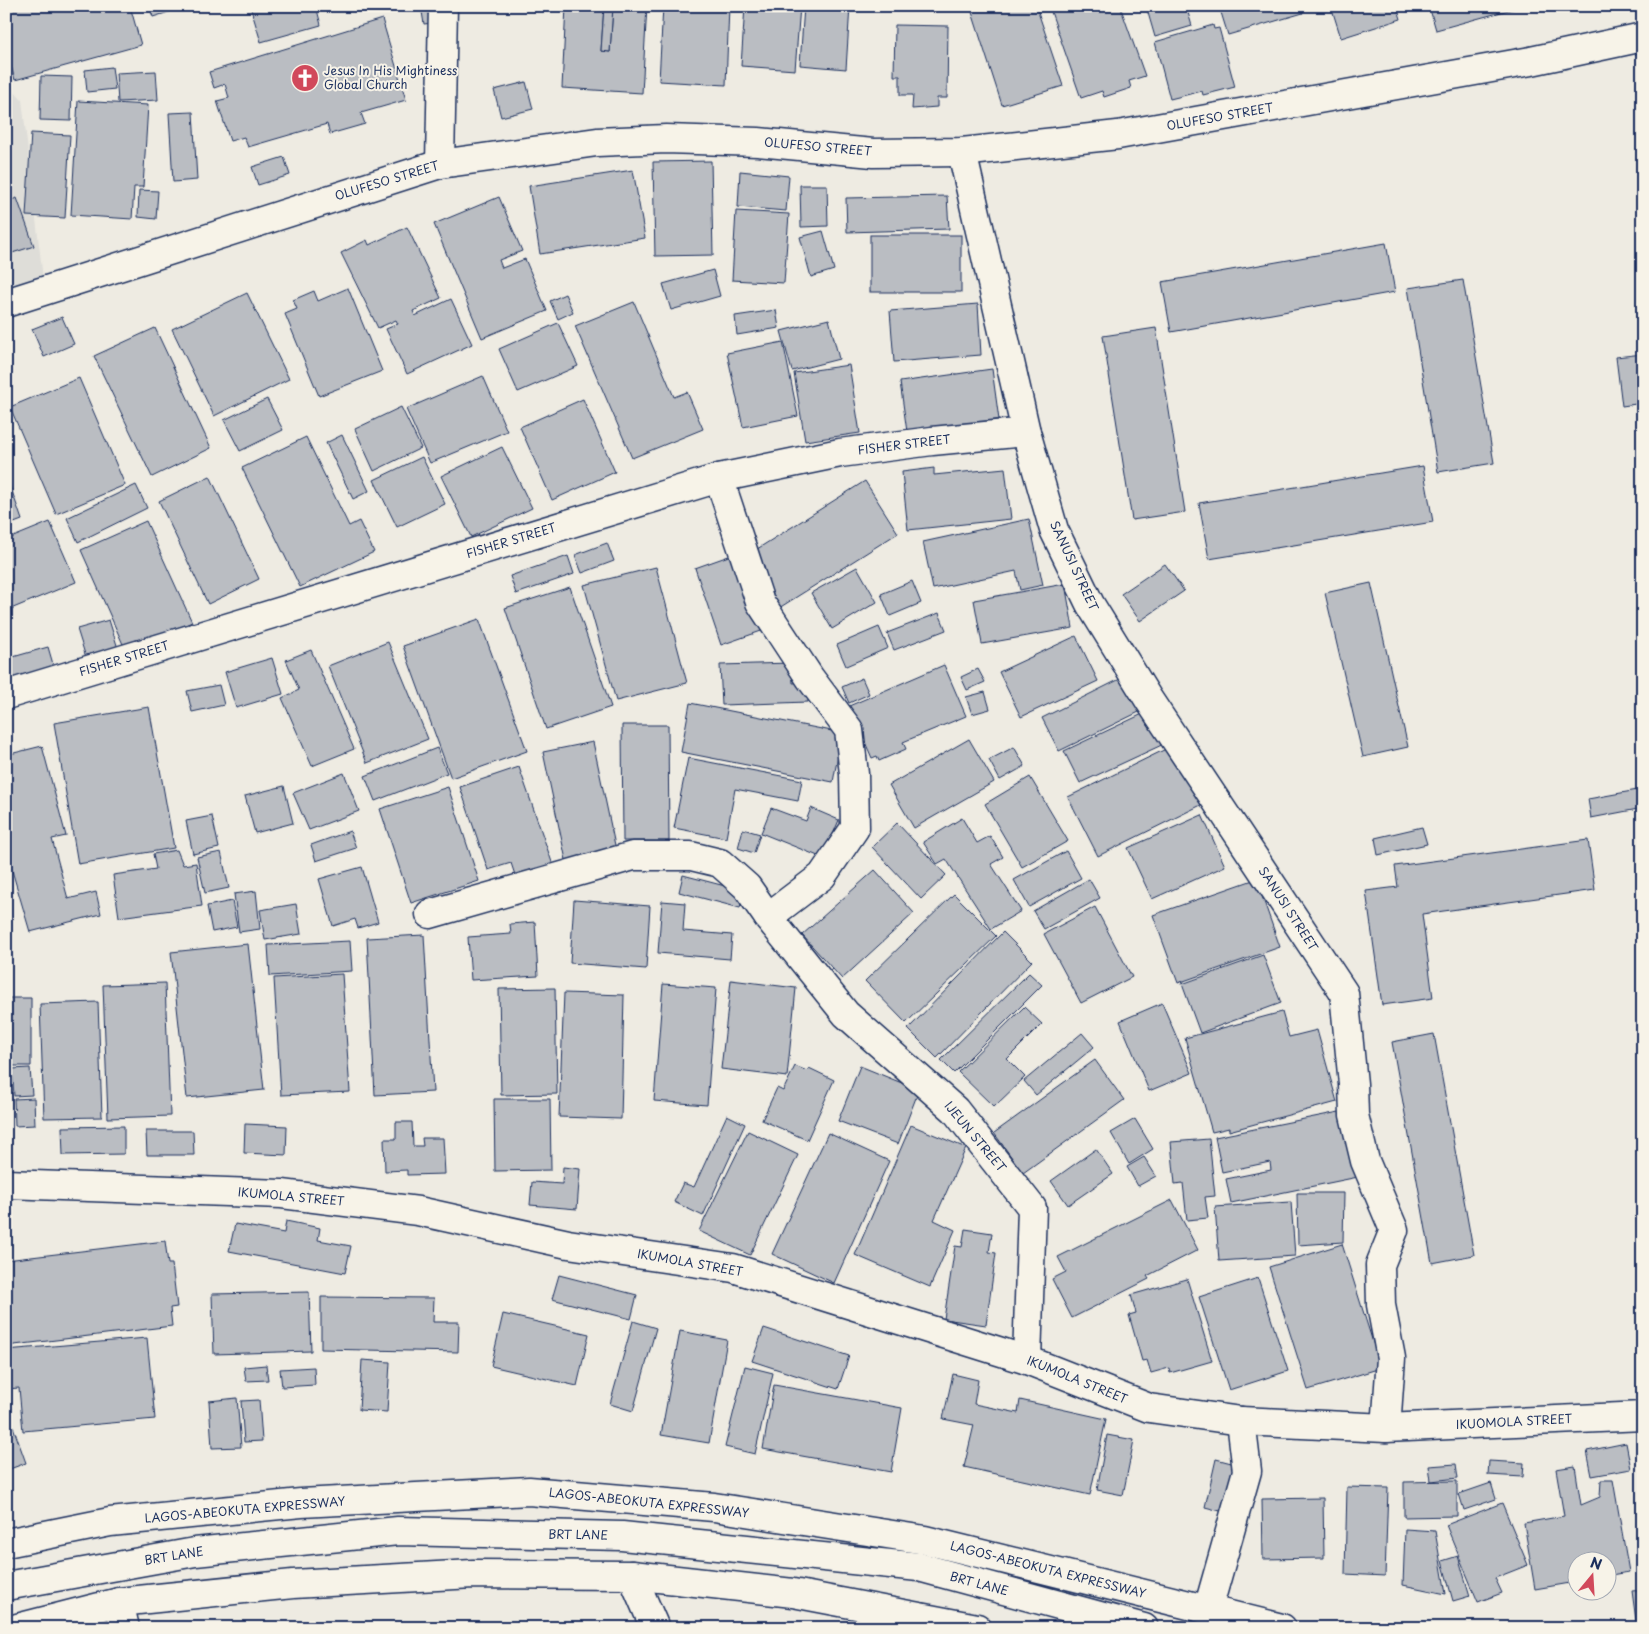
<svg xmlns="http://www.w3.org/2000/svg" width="1649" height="1634" font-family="'Playpen Sans',sans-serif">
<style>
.built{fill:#deddd8}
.building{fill:#babdc2;stroke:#1b2f5e}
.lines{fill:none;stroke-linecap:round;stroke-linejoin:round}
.minor-casing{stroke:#1b2f5e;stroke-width:31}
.highway-casing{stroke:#1b2f5e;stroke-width:31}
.minor{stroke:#f7f3e8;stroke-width:28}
.highway{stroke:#f7f3e8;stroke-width:28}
.labels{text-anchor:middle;stroke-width:4;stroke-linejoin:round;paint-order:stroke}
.poi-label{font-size:12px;fill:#1b2f5e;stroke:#f7f3e8;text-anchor:start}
.street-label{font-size:12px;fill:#1b2f5e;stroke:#f7f3e8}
</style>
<rect width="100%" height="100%" fill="#eeebe2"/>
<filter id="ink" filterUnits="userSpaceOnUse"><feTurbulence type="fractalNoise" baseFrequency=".02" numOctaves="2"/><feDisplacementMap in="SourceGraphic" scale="10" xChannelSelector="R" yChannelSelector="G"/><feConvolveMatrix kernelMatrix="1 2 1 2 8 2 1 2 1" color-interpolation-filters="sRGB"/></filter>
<g filter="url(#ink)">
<polygon class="built" points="6,83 22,100 44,287 6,299"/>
<g class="building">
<polygon points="6,6 130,6 141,45 15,80 6,48"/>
<polygon points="149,6 171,6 172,11 153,17"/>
<polygon points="250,6 316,6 321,25 261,42"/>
<polygon points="421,6 437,6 440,22 424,24"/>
<polygon points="566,6 604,6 601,51 610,52 613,6 647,6 642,93 562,88"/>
<polygon points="604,6 613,6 610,52 601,51"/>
<polygon points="663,6 729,6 726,85 659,81"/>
<polygon points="745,6 800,6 795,70 741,66"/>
<polygon points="804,6 850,6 846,69 800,65"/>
<polygon points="970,6 1036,6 1063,86 1002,105"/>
<polygon points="1049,6 1120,6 1145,76 1129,81 1131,88 1104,97 1102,91 1081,98"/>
<polygon points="1146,6 1186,6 1192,26 1155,37"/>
<polygon points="1219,6 1301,6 1303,13 1228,35"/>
<polygon points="1331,6 1397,6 1401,19 1341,38"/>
<polygon points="1429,6 1516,6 1516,8 1436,30"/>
<polygon points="382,19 406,100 361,113 365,124 330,134 327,124 248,147 244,137 230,141 217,101 229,98 225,84 214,88 209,72"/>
<polygon points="895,25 948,26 947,98 937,98 937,107 912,109 913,95 900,95 900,76 894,76"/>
<polygon points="1213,25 1214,29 1219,28 1235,87 1203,95 1202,91 1170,99 1155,42"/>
<polygon points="112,67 115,89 87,92 85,70"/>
<polygon points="156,71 158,100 118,102 116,73"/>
<polygon points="41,76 72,77 71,121 40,120"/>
<polygon points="526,82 533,109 501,117 494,90"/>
<polygon points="78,101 148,105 143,187 134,187 132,219 71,215"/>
<polygon points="193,112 197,180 173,182 169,113"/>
<polygon points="31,133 70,135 65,218 26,216"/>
<polygon points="284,157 290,175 258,185 252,167"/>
<polygon points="711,161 713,255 655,256 653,162"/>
<polygon points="633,170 645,238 540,254 529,186"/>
<polygon points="740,171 789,176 786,211 738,207"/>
<polygon points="800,185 827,185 828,226 801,227"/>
<polygon points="139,190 158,191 156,219 138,217"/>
<polygon points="947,196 949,229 847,232 846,198"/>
<polygon points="499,197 522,251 499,260 502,268 525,259 547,311 482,338 434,224"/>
<polygon points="17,198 34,246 6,255 6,202"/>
<polygon points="736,211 789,214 784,283 732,280"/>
<polygon points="407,227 441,298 413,311 415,316 451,299 472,344 407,374 386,329 398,324 396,320 378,328 341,253 367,240 369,245"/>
<polygon points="823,231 834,270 811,277 800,237"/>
<rect x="870" y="235" width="91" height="57"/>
<polygon points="1386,243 1395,292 1171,332 1162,282"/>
<polygon points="713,270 720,296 671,310 663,284"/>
<polygon points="1463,280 1494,463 1438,472 1408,288"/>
<polygon points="348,288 382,371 319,396 285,314 297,309 293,300 314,291 318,301"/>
<polygon points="247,293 289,379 214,416 172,329"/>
<polygon points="565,294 573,312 558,319 550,301"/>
<polygon points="634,302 674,397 687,392 703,429 632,458 575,326"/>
<polygon points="978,304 981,355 894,362 890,311"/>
<polygon points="776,310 779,328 737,335 735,316"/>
<polygon points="62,317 74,344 44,357 32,329"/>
<polygon points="829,319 839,359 792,371 781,331"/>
<polygon points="558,323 578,366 518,392 499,349"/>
<polygon points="155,328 211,448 152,477 94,356"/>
<polygon points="1156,328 1185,512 1132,520 1103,336"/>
<polygon points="783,342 798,416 743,427 727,353"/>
<polygon points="1643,354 1643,403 1622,406 1616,357"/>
<polygon points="849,365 860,433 805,441 794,373"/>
<polygon points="992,369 999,420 907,432 900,382"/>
<polygon points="483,376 507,431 430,463 406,409"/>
<polygon points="79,378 125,485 56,514 10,407"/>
<polygon points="267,399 283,430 240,451 224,420"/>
<polygon points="583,399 615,472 552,500 520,427"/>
<polygon points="401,407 421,448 374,471 355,429"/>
<polygon points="342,435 369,491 353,499 326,443"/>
<polygon points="306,437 349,526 359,521 374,552 300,587 242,468"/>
<polygon points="502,447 532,508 471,537 441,476"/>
<polygon points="422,457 445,504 397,527 374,480"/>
<polygon points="1423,466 1433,522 1209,559 1199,503"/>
<polygon points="934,468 934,475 1005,468 1011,519 908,530 902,472"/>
<polygon points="6,474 22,520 6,526"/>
<polygon points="210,476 259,579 208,604 159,501"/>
<polygon points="865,481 898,533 779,608 746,556"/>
<polygon points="136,485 147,508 78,542 67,518"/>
<polygon points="1029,519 1043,585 1020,590 1016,571 933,589 923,542"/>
<polygon points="146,521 192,622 126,651 81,550"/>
<polygon points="50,522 76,582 6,611 6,540"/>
<polygon points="607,543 614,561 582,573 575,555"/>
<polygon points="740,552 767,629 721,645 695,568"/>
<polygon points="568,556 574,574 516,594 510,576"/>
<polygon points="1165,564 1184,591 1140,621 1121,594"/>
<polygon points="656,567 687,683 616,701 584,585"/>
<polygon points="857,567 877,602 832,629 811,593"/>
<polygon points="912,581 921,603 890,616 881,594"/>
<polygon points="1371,583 1408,747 1363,757 1325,593"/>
<polygon points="1065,584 1073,628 982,644 974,600"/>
<polygon points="570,587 611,707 546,729 505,608"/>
<polygon points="939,613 946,630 894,650 887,633"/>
<polygon points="479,619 527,751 451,778 403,646"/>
<polygon points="109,620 121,658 89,667 77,629"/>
<polygon points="879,627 888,648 846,666 837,645"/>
<polygon points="1076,636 1098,681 1021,717 999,672"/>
<polygon points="388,642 428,739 367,763 328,666"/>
<polygon points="48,647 55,671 6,685 6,659"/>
<polygon points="311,650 354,749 312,766 282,698 299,690 286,660"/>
<polygon points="272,658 283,694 236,708 225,672"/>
<polygon points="792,663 793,683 808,682 808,702 722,705 720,665"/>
<polygon points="944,665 966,716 903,742 906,749 879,761 877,756 872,758 849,706"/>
<polygon points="978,669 985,682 967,690 961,677"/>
<polygon points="1124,677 1141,711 1059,751 1042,718"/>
<polygon points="862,678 869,694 849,703 842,687"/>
<polygon points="219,685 224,705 192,712 187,691"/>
<polygon points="985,692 990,709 972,714 966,697"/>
<polygon points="690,703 842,733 833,782 681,752"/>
<polygon points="149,707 174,848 78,864 54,723"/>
<polygon points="1151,710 1166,743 1080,783 1064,751"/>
<polygon points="622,725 668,725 669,841 623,841"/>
<polygon points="969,739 994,782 914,828 889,785"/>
<polygon points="593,742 616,850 566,860 543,752"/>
<polygon points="42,746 66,836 52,839 68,899 96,892 101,914 30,932 6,850 6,755"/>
<polygon points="1172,746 1201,805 1098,856 1068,797"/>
<polygon points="1014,747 1025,766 1000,780 989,760"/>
<polygon points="437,748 447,773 375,801 365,776"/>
<polygon points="688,758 802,780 798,801 735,789 726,838 674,828"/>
<polygon points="519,767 555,871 518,884 511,863 488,870 460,787"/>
<polygon points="344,773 359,811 309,830 293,793"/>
<polygon points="1030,777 1068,841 1022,867 985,804"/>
<polygon points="284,786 293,823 255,833 245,796"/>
<polygon points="448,787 479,881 411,903 380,809"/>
<polygon points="1643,789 1643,808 1591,818 1588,799"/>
<polygon points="771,808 806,821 811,808 839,820 823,858 761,833"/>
<polygon points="1202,815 1225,866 1152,899 1128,848"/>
<polygon points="212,816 219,848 193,854 186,821"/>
<polygon points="962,818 977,843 990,836 1003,857 991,864 1021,911 991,929 946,859 937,864 923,842"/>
<polygon points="897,823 946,875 921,899 872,847"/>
<polygon points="1422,827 1427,844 1378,855 1375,838"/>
<polygon points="743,829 760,834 754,853 738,848"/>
<polygon points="350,831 356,848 316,861 311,845"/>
<polygon points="1588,840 1595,890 1422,914 1433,998 1382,1005 1366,891 1398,887 1395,866"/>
<polygon points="177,850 183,865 196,863 202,906 119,917 113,875 156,869 153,854"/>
<polygon points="1066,851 1081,878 1029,907 1014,880"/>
<polygon points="221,852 229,888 205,893 197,857"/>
<polygon points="362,867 378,922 358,928 355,919 333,926 319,879"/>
<polygon points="875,870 914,913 842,979 802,935"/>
<polygon points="683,875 744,891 740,908 679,892"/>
<polygon points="1089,879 1100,898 1044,929 1033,911"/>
<polygon points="1256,879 1280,947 1178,983 1153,915"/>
<polygon points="256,891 260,929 239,932 234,894"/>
<polygon points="954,894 996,936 906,1023 865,981"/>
<polygon points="574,900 650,906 646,969 570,963"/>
<polygon points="232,901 237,927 212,932 207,906"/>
<polygon points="662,901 685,903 683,931 732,935 730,959 658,953"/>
<polygon points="296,904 301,934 265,940 260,910"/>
<polygon points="1095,907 1132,977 1081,1003 1044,934"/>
<polygon points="535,922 538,976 471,980 468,937 511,934 510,924"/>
<polygon points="1003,932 1032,961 937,1058 908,1029"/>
<polygon points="424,935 433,1092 375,1095 367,938"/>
<polygon points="350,941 352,971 270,976 268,945"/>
<polygon points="248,944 264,1090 187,1098 171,952"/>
<polygon points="1263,955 1281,1003 1200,1033 1182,984"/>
<polygon points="1029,973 1042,985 954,1073 941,1060"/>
<polygon points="342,974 350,1092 281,1095 274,978"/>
<polygon points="731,980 796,988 787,1077 721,1069"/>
<polygon points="165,983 170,1116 108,1118 103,985"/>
<polygon points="663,984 716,988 707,1105 654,1101"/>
<polygon points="555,988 557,1094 501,1095 499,989"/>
<polygon points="564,993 624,995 621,1119 559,1117"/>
<polygon points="9,998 31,998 31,1066 8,1066"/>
<polygon points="98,1002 102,1117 44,1118 40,1004"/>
<polygon points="1162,1003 1192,1073 1149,1091 1120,1021"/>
<polygon points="1024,1007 1042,1024 1007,1059 1025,1077 994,1107 958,1072"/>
<polygon points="1282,1012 1289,1037 1317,1030 1337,1102 1229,1131 1229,1128 1212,1132 1185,1038"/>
<polygon points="1082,1033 1094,1047 1036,1095 1024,1081"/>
<polygon points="1434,1034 1474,1255 1432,1263 1392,1042"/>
<polygon points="1095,1060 1124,1100 1023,1173 994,1133"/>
<polygon points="795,1066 807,1071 809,1068 834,1080 807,1140 762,1120 777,1088 783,1091"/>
<polygon points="860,1066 919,1090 898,1144 838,1121"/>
<polygon points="30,1068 32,1095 14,1096 12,1069"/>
<polygon points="34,1098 35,1125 15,1126 14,1099"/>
<polygon points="494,1099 550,1099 551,1170 495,1171"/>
<polygon points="1344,1111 1358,1177 1231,1203 1226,1179 1271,1170 1270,1162 1222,1172 1215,1137"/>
<polygon points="727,1115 745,1124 703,1216 674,1202 683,1183 694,1187"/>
<polygon points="1135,1119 1153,1149 1129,1164 1111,1133"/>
<polygon points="396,1122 412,1122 413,1146 423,1146 422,1138 443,1138 445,1174 407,1175 407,1170 385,1171 384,1139 396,1139"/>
<polygon points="245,1124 287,1126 286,1155 244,1153"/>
<polygon points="911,1125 966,1148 934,1220 955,1230 930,1287 855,1255"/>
<polygon points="124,1126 124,1154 63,1155 62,1127"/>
<polygon points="146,1131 193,1131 194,1155 147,1155"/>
<polygon points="748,1131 798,1155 750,1255 699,1231"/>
<polygon points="828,1133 889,1161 834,1283 772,1254"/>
<polygon points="1209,1139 1215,1196 1205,1197 1208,1218 1187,1220 1183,1183 1175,1184 1171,1142"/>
<polygon points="1096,1149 1113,1174 1068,1205 1051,1181"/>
<polygon points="1144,1157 1156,1176 1138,1186 1127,1167"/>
<polygon points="563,1167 580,1169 577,1209 530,1205 532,1182 562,1184"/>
<polygon points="1297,1193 1344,1193 1343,1242 1298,1245"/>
<polygon points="1172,1200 1198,1250 1147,1276 1149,1279 1072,1318 1052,1279 1066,1272 1058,1257"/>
<polygon points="1291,1202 1295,1256 1219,1261 1215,1207"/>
<polygon points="286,1221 320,1228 318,1240 351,1246 345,1273 229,1251 235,1224 284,1233"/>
<polygon points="965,1229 992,1233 989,1252 996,1253 986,1325 944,1319 955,1246 962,1247"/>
<polygon points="165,1241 168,1264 172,1264 177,1307 170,1308 172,1326 6,1346 6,1260"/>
<polygon points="1342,1244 1381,1368 1308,1390 1269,1267"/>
<polygon points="559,1275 637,1295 631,1319 552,1299"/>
<polygon points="1258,1278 1288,1371 1229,1390 1199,1297"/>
<polygon points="1187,1279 1212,1361 1170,1373 1169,1368 1151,1373 1147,1360 1142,1361 1129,1315 1136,1313 1131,1295"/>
<polygon points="309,1292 311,1351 214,1354 212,1294"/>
<polygon points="321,1297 434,1298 433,1322 459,1322 458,1352 321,1349"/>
<polygon points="503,1314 589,1334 577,1386 491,1366"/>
<polygon points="633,1321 656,1328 633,1411 610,1404"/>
<polygon points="764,1328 849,1356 838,1389 752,1361"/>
<polygon points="680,1331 727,1340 709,1443 661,1435"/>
<polygon points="147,1338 155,1419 23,1431 19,1388 6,1389 6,1350"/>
<polygon points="362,1360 390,1362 387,1412 359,1410"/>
<polygon points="266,1365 268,1380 246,1381 244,1367"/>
<polygon points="745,1366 773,1373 755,1454 725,1447"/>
<polygon points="314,1367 315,1385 282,1387 280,1369"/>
<polygon points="953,1374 978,1380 974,1404 1018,1413 1020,1400 1106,1419 1090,1495 964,1467 974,1425 943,1419"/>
<polygon points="774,1385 902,1408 891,1472 763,1449"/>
<polygon points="237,1398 241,1447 212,1448 209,1401"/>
<polygon points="259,1400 262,1441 244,1442 241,1401"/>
<polygon points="6,1407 26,1463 7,1470 6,1469"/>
<polygon points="1107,1435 1134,1440 1123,1495 1097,1490"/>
<polygon points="1626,1443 1631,1469 1592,1476 1587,1451"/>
<polygon points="1216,1459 1239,1465 1228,1513 1205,1507"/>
<polygon points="1489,1461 1524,1463 1523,1477 1488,1475"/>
<polygon points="1456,1464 1458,1478 1431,1481 1429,1466"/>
<polygon points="1575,1466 1581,1505 1600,1497 1601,1480 1613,1480 1629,1572 1606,1576 1606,1562 1576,1562 1576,1582 1535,1589 1524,1523 1564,1516 1556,1469"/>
<polygon points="1457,1481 1457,1516 1404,1517 1404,1482"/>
<polygon points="1491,1483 1496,1499 1464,1510 1459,1494"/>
<polygon points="1347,1487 1388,1488 1385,1576 1345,1574"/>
<polygon points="1323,1498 1324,1558 1263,1559 1262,1499"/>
<polygon points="1502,1503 1528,1565 1495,1578 1502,1593 1478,1602 1446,1525"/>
<polygon points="1405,1529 1435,1531 1446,1594 1403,1585"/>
<polygon points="1458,1556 1470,1596 1453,1601 1442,1561"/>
<polygon points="1643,1590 1643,1628 1637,1628 1632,1591"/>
</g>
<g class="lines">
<g class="minor-casing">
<g id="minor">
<polyline points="962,152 1026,432 1054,530 1090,604 1149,700 1344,993 1353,1084 1354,1115 1365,1161 1394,1230 1380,1265 1381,1305 1391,1358 1386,1428"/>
<polyline points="440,164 443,6"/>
<polyline points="6,303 440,164 597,142 666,139 758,142 873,153 962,152 1118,135 1531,61 1643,37"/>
<polyline points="719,478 760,602 810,678 849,730 854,774 855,828 822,876 768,917"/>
<polyline points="6,695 719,478 840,453 932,441 1026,432"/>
<polyline points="430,914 633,856 691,856 720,863 747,887 768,917 846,1014 955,1110 1032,1208 1027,1360"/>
<polyline points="6,1184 282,1194 418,1211 568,1244 733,1268 1027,1360 1149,1408 1241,1421 1386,1428 1643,1416"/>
<polyline points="632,1575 655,1628"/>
<polyline points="6,1586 195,1552 398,1531 622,1536 919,1567 1144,1628"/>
<polyline points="119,1602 125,1628"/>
<polyline points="1208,1609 1247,1471 1241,1421"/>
</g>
</g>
<g class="highway-casing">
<g id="highway">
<polyline points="6,1543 110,1522 301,1503 529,1491 714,1507 925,1540 1282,1628"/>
<polyline points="17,1628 119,1602 293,1584 473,1574 632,1575 793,1593 977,1628"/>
</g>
</g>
<use href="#minor" class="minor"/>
<use href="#highway" class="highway"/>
</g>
</g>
<defs>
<g id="church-disc" transform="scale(1.4375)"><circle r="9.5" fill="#d1495b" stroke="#f7f3e8"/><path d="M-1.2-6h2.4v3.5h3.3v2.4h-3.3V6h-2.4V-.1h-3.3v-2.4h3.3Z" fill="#fff"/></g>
</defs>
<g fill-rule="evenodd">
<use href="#church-disc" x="305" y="78"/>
</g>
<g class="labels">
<g class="poi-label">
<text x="324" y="75">Jesus In His Mightiness<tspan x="324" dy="14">Global Church</tspan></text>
</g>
<g class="street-label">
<text transform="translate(1220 117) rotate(-10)" y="4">OLUFESO STREET</text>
<text transform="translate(818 147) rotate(5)" y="4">OLUFESO STREET</text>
<text transform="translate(387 181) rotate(-17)" y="4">OLUFESO STREET</text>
<text transform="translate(904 445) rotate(-7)" y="4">FISHER STREET</text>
<text transform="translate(511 541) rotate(-17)" y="4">FISHER STREET</text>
<text transform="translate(1074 566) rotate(65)" y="4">SANUSI STREET</text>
<text transform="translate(124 659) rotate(-17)" y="4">FISHER STREET</text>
<text transform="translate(1288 909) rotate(57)" y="4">SANUSI STREET</text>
<text transform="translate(975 1137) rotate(50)" y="4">IJEUN STREET</text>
<text transform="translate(291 1197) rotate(5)" y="4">IKUMOLA STREET</text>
<text transform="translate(690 1263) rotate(10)" y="4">IKUMOLA STREET</text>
<text transform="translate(1077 1380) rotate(22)" y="4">IKUMOLA STREET</text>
<text transform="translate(1514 1422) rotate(-3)" y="4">IKUOMOLA STREET</text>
<text transform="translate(649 1503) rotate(6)" y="4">LAGOS-ABEOKUTA EXPRESSWAY</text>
<text transform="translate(245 1510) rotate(-5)" y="4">LAGOS-ABEOKUTA EXPRESSWAY</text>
<text transform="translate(578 1535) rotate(1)" y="4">BRT LANE</text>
<text transform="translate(174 1556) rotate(-9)" y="4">BRT LANE</text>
<text transform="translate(1048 1570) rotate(14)" y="4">LAGOS-ABEOKUTA EXPRESSWAY</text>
<text transform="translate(979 1584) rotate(15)" y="4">BRT LANE</text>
</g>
</g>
<rect width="1649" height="1634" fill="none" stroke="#f7f3e8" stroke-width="25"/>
<rect x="12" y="12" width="1624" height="1609" fill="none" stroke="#1b2f5e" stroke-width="2" filter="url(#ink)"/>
<g transform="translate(1592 1576) rotate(18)"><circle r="24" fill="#f7f3e8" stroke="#9fa5b1"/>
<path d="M0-4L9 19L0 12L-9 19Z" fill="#d1495b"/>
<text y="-8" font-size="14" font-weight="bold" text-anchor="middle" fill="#1b2f5e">N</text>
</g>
</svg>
